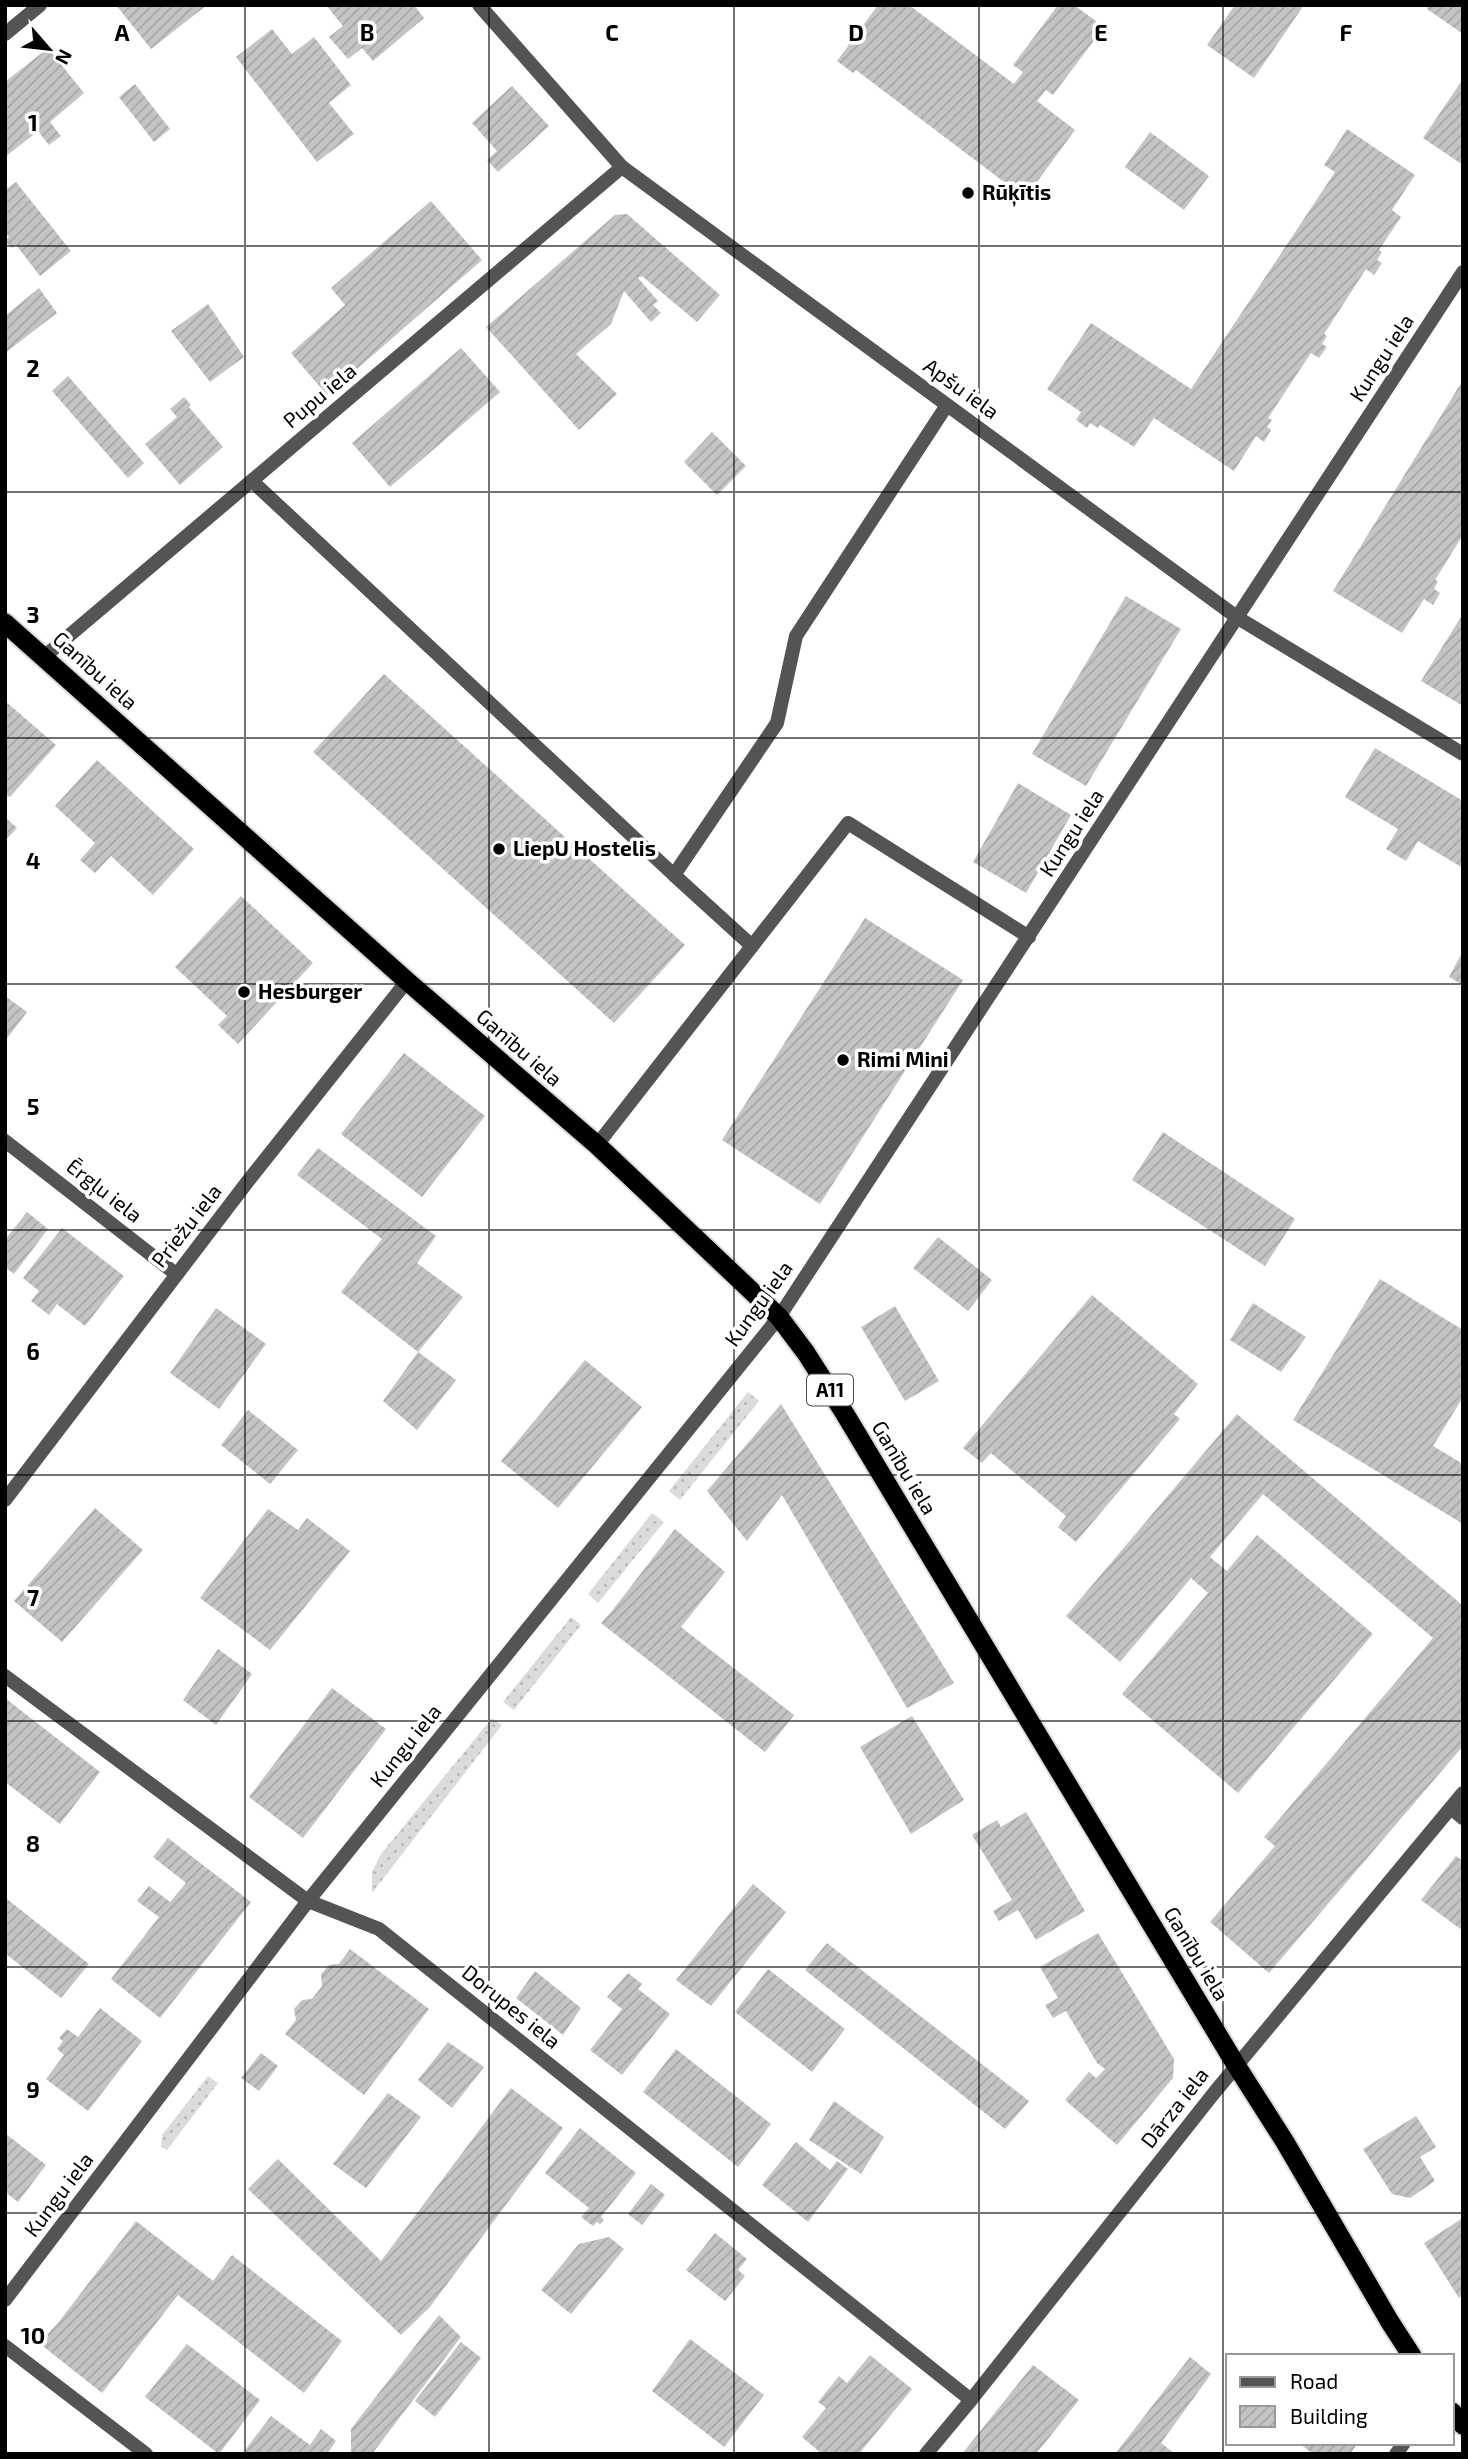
<svg xmlns="http://www.w3.org/2000/svg" width="1468" height="2459" font-family="'Exo 2',sans-serif">
<style>
.grass{fill:url(#grass-dots)}
.building{fill:url(#building-hatch)}
.lines{fill:none;stroke-linecap:round;stroke-linejoin:round}
.trunk-casing{stroke:#dbdbdb;stroke-width:23}
.service{stroke:#545454;stroke-width:14}
.minor{stroke:#545454;stroke-width:14}
.tertiary{stroke:#545454;stroke-width:14}
.trunk{stroke:#000;stroke-width:19}
.grid{fill:none;stroke:#000;stroke-width:2;stroke-opacity:0.55}
.poi-dot{fill:#000;stroke:#fff;stroke-width:2.5}
.labels{text-anchor:middle;stroke-width:7;stroke-linejoin:round;paint-order:stroke}
.shield{fill:#fff;stroke:#4c4c4c;stroke-width:2}
.shield-label{font-size:19px;font-weight:bold;fill:#000}
.poi-label{font-size:21px;font-weight:bold;fill:#000;stroke:#fff;text-anchor:start}
.street-label{font-size:21px;fill:#000;stroke:#fff}
.grid-label{font-size:23px;text-anchor:middle;font-weight:bold;fill:#000;stroke:#fff;stroke-width:7;stroke-linejoin:round;paint-order:stroke}
</style>
<defs>
<pattern id="grass-dots" width="8" height="8" patternUnits="userSpaceOnUse" patternTransform="scale(1.75)"><rect width="8" height="8" fill="#dbdbdb"/><path d="M2 2h.1M6 6h.1" fill="none" stroke="#bababa" stroke-width="1.8" stroke-linecap="round"/></pattern>
<pattern id="building-hatch" width="6" height="6" patternUnits="userSpaceOnUse" patternTransform="scale(1.75)"><rect width="6" height="6" fill="#c4c4c4"/><path d="M-1 1l2-2M0 6l6-6M5 7l2-2" fill="none" stroke="#a7a7a7"/></pattern>
</defs>
<rect width="100%" height="100%" fill="#fff"/>
<g class="grass">
<polygon points="748,1392 759,1401 680,1500 669,1491"/>
<polygon points="652,1513 664,1522 598,1603 588,1594"/>
<polygon points="571,1617 581,1625 514,1710 503,1702"/>
<polygon points="492,1718 502,1725 372,1893 372,1872 381,1854"/>
<polygon points="208,2076 218,2083 167,2150 161,2147 162,2135"/>
</g>
<g class="building">
<polygon points="116,5 207,5 151,49"/>
<polygon points="326,5 414,5 424,18 373,61 362,48 348,59 329,37 343,26"/>
<polygon points="878,5 909,5 1014,84 1023,72 1013,65 1058,5 1074,5 1104,27 1053,95 1046,90 1037,101 1075,130 1023,201 1006,188 1008,185 856,70 853,73 837,61"/>
<polygon points="1235,5 1304,5 1254,78 1207,45"/>
<polygon points="1429,5 1463,7 1463,34 1427,9"/>
<polygon points="272,29 292,54 314,37 351,85 329,103 354,134 317,162 236,57"/>
<polygon points="48,48 84,93 50,122 61,136 49,145 38,131 5,157 5,82"/>
<polygon points="1463,79 1463,165 1423,138"/>
<polygon points="135,84 170,129 154,142 119,97"/>
<polygon points="512,86 549,126 498,172 487,160 497,151 472,123"/>
<polygon points="1347,129 1415,175 1392,210 1401,217 1379,250 1382,252 1377,260 1382,263 1374,275 1366,269 1324,334 1327,336 1322,344 1327,347 1319,358 1311,353 1268,418 1272,420 1267,427 1271,430 1264,442 1256,436 1234,471 1154,418 1134,447 1100,425 1098,428 1090,423 1087,428 1076,420 1081,412 1047,389 1091,323 1191,389 1335,172 1324,165"/>
<polygon points="1150,132 1209,176 1184,210 1125,167"/>
<polygon points="16,182 71,251 40,276 16,245 12,248 5,241 9,237 5,232 5,190"/>
<polygon points="431,201 482,260 327,395 291,353 345,305 331,288"/>
<polygon points="627,214 720,295 697,322 642,276 638,278 658,301 653,305 661,313 651,322 624,291 611,324 576,354 617,394 579,430 486,327 615,215"/>
<polygon points="39,288 57,313 5,353 5,316"/>
<polygon points="208,304 244,357 210,382 171,331"/>
<polygon points="461,348 500,392 390,487 352,443"/>
<polygon points="68,376 144,463 128,478 52,391"/>
<polygon points="1463,380 1463,535 1435,580 1438,581 1434,589 1440,593 1433,605 1424,599 1402,633 1333,591"/>
<polygon points="184,397 191,405 189,407 223,447 180,485 145,444 177,417 170,409"/>
<polygon points="712,432 746,466 717,495 684,462"/>
<polygon points="1126,596 1181,629 1086,786 1032,754"/>
<polygon points="1461,617 1463,619 1463,706 1421,681"/>
<polygon points="384,674 685,945 614,1023 313,752"/>
<polygon points="5,701 56,745 10,797 5,794"/>
<polygon points="1375,748 1463,801 1463,868 1418,841 1406,861 1386,849 1398,829 1345,797"/>
<polygon points="97,760 194,849 153,895 111,856 95,873 80,860 95,843 55,806"/>
<polygon points="1018,783 1071,815 1026,893 973,862"/>
<polygon points="5,817 17,828 5,841"/>
<polygon points="241,896 313,963 238,1044 218,1025 227,1016 175,967"/>
<polygon points="865,918 963,980 820,1204 722,1140"/>
<polygon points="1463,951 1463,985 1449,977"/>
<polygon points="5,996 27,1012 5,1041"/>
<polygon points="404,1053 485,1116 422,1197 341,1134"/>
<polygon points="1163,1132 1295,1219 1265,1266 1132,1180"/>
<polygon points="318,1148 436,1236 417,1263 463,1297 418,1352 456,1380 417,1430 383,1401 418,1352 341,1292 382,1239 297,1175"/>
<polygon points="27,1212 48,1229 14,1274 5,1267 5,1240"/>
<polygon points="62,1228 124,1276 85,1326 57,1304 49,1315 31,1301 39,1291 23,1278"/>
<polygon points="938,1237 992,1280 968,1311 913,1268"/>
<polygon points="1380,1279 1463,1330 1463,1397 1433,1446 1463,1464 1463,1524 1293,1420"/>
<polygon points="1092,1295 1198,1384 1174,1414 1180,1419 1076,1542 1058,1527 1066,1516 991,1453 982,1463 963,1448"/>
<polygon points="1253,1303 1306,1337 1281,1372 1230,1340"/>
<polygon points="895,1306 939,1381 905,1401 861,1327"/>
<polygon points="216,1308 266,1344 219,1409 170,1373"/>
<polygon points="585,1360 642,1407 558,1508 501,1461"/>
<polygon points="781,1404 954,1683 907,1708 782,1495 747,1541 707,1491"/>
<polygon points="248,1410 298,1450 270,1484 221,1445"/>
<polygon points="1237,1414 1461,1604 1463,1602 1463,1746 1269,1973 1210,1922 1275,1846 1264,1837 1433,1638 1263,1494 1210,1557 1227,1571 1257,1535 1373,1634 1238,1793 1122,1694 1208,1593 1191,1578 1120,1662 1066,1616"/>
<polygon points="95,1508 143,1550 62,1642 14,1601"/>
<polygon points="268,1509 298,1530 307,1518 350,1551 270,1650 200,1598"/>
<polygon points="675,1529 725,1572 681,1627 794,1715 765,1752 601,1623 612,1611"/>
<polygon points="218,1649 252,1674 216,1725 183,1700"/>
<polygon points="332,1688 386,1729 303,1838 249,1797"/>
<polygon points="5,1698 100,1772 60,1824 5,1782"/>
<polygon points="912,1716 964,1800 911,1834 860,1747"/>
<polygon points="1026,1812 1085,1911 1036,1940 1018,1910 999,1921 993,1911 1012,1900 972,1835 997,1820 1001,1827"/>
<polygon points="168,1838 251,1902 160,2018 111,1979 159,1917 137,1901 149,1886 170,1902 186,1883 153,1857"/>
<polygon points="1456,1856 1463,1861 1463,1931 1421,1900"/>
<polygon points="753,1884 786,1912 711,2006 676,1980"/>
<polygon points="7,1899 89,1964 61,1998 5,1953 5,1902"/>
<polygon points="1098,1933 1174,2059 1173,2078 1117,2145 1065,2100 1089,2072 1096,2078 1105,2069 1097,2063 1066,2011 1053,2018 1045,2005 1058,1998 1040,1967"/>
<polygon points="827,1943 1029,2101 1005,2129 805,1970"/>
<polygon points="350,1949 429,2009 364,2095 285,2034 296,2020 294,2009 302,2000 312,1999 322,1986 321,1974 329,1965 339,1964"/>
<polygon points="768,1969 845,2029 812,2072 735,2012"/>
<polygon points="535,1971 581,2008 563,2035 516,1998"/>
<polygon points="628,1973 642,1984 638,1989 670,2014 622,2075 590,2050 622,2009 607,1997"/>
<polygon points="100,2008 142,2041 88,2111 46,2079 64,2055 57,2049 63,2041 59,2038 67,2029 78,2037"/>
<polygon points="448,2042 484,2067 452,2108 418,2080"/>
<polygon points="676,2049 771,2124 738,2167 643,2092"/>
<polygon points="261,2053 278,2066 259,2091 241,2078"/>
<polygon points="511,2088 563,2128 430,2307 401,2335 248,2189 278,2159 381,2261"/>
<polygon points="388,2093 421,2117 366,2188 333,2164"/>
<polygon points="834,2101 884,2137 861,2174 809,2140"/>
<polygon points="1416,2116 1436,2147 1420,2157 1435,2181 1410,2198 1392,2194 1363,2149"/>
<polygon points="580,2128 636,2173 601,2217 604,2220 600,2224 597,2222 593,2226 581,2217 589,2208 545,2173"/>
<polygon points="6,2134 46,2165 18,2202 5,2192"/>
<polygon points="796,2142 830,2170 837,2161 848,2169 808,2222 762,2185"/>
<polygon points="651,2184 665,2195 642,2225 628,2214"/>
<polygon points="1463,2218 1463,2295 1459,2298 1424,2243"/>
<polygon points="136,2221 213,2281 232,2255 342,2341 304,2393 178,2295 102,2393 39,2343 58,2323"/>
<polygon points="715,2233 747,2259 738,2270 745,2276 725,2301 686,2270"/>
<polygon points="609,2237 624,2249 571,2314 541,2290 579,2244"/>
<polygon points="439,2315 461,2337 372,2454 353,2454 351,2452 351,2429"/>
<polygon points="690,2339 764,2395 724,2447 652,2391"/>
<polygon points="461,2342 481,2358 435,2417 415,2401"/>
<polygon points="187,2344 260,2400 219,2454 145,2397"/>
<polygon points="870,2355 912,2389 859,2454 822,2454 802,2437 826,2408 818,2402 839,2376 847,2383"/>
<polygon points="1190,2357 1211,2374 1161,2443 1175,2454 1115,2454"/>
<polygon points="1033,2365 1079,2400 1036,2454 962,2454"/>
<polygon points="271,2416 310,2445 321,2429 336,2441 327,2454 242,2454"/>
<polygon points="1299,2443 1358,2443 1350,2454 1313,2454"/>
</g>
<g class="lines">
<g class="trunk-casing">
<g id="trunk">
<polyline points="5,623 407,981 597,1145 779,1317 806,1353 845,1414 1236,2065 1285,2142 1390,2322 1412,2356"/>
<polyline points="1452,2412 1463,2425"/>
</g>
</g>
<g class="service">
<polyline points="252,481 674,875 777,723 796,636 947,405"/>
<polyline points="674,875 752,946"/>
<polyline points="597,1145 848,823 1029,937"/>
</g>
<g class="minor">
<polyline points="479,5 622,167 1238,618 1463,754"/>
<polyline points="5,34 40,5"/>
<polyline points="45,656 622,167"/>
<polyline points="5,1141 176,1274"/>
<polyline points="5,1500 248,1181 407,981"/>
<polyline points="5,1676 308,1901 379,1929 971,2400"/>
<polyline points="1451,1808 1463,1818"/>
<polyline points="5,2346 146,2454"/>
<polyline points="926,2454 971,2400 1214,2093 1463,1793"/>
<polyline points="1396,2454 1404,2443"/>
</g>
<polyline class="tertiary" points="5,2300 308,1901 779,1317 1463,272"/>
<use href="#trunk" class="trunk"/>
</g>
<path class="grid" d="M245 5V2454M489 5V2454M734 5V2454M979 5V2454M1223 5V2454M5 246H1463M5 492H1463M5 738H1463M5 984H1463M5 1230H1463M5 1475H1463M5 1721H1463M5 1967H1463M5 2213H1463"/>
<g class="poi-dot">
<circle cx="968" cy="193" r="7"/>
<circle cx="499" cy="849" r="7"/>
<circle cx="244" cy="992" r="7"/>
<circle cx="843" cy="1060" r="7"/>
</g>
<g class="labels">
<rect class="shield" x="807" y="1374.5" width="46" height="31" rx="5"/>
<g class="shield-label">
<text x="830" y="1397">A11</text>
</g>
<g class="poi-label">
<text x="982" y="200">Rūķītis</text>
<text x="513" y="856">LiepU Hostelis</text>
<text x="258" y="999">Hesburger</text>
<text x="857" y="1067">Rimi Mini</text>
</g>
<g class="street-label">
<text transform="translate(1382 358) rotate(-57)" y="7">Kungu iela</text>
<text transform="translate(961 389) rotate(36)" y="7">Apšu iela</text>
<text transform="translate(320 396) rotate(-40)" y="7">Pupu iela</text>
<text transform="translate(95 671) rotate(42)" y="7">Ganību iela</text>
<text transform="translate(1072 833) rotate(-57)" y="7">Kungu iela</text>
<text transform="translate(519 1048) rotate(41)" y="7">Ganību iela</text>
<text transform="translate(104 1191) rotate(38)" y="7">Ērgļu iela</text>
<text transform="translate(187 1226) rotate(-52)" y="7">Priežu iela</text>
<text transform="translate(759 1304) rotate(-54)" y="7">Kungu iela</text>
<text transform="translate(904 1468) rotate(59)" y="7">Ganību iela</text>
<text transform="translate(406 1746) rotate(-51)" y="7">Kungu iela</text>
<text transform="translate(1196 1954) rotate(59)" y="7">Ganību iela</text>
<text transform="translate(511 2007) rotate(39)" y="7">Dorupes iela</text>
<text transform="translate(1175 2108) rotate(-52)" y="7">Dārza iela</text>
<text transform="translate(59 2195) rotate(-53)" y="7">Kungu iela</text>
</g>
</g>
<g class="grid-label">
<text x="122" y="41">A</text>
<text x="367" y="41">B</text>
<text x="612" y="41">C</text>
<text x="856" y="41">D</text>
<text x="1101" y="41">E</text>
<text x="1346" y="41">F</text>
<text x="33" y="131">1</text>
<text x="33" y="377">2</text>
<text x="33" y="623">3</text>
<text x="33" y="869">4</text>
<text x="33" y="1115">5</text>
<text x="33" y="1360">6</text>
<text x="33" y="1606">7</text>
<text x="33" y="1852">8</text>
<text x="33" y="2098">9</text>
<text x="33" y="2344">10</text>
</g>
<rect width="1468" height="2459" fill="none" stroke="#000000" stroke-width="14"/>
<rect x="1226" y="2354" width="228" height="91" fill="#ffffff" stroke="#999999" stroke-width="2"/>
<rect x="1240" y="2377" width="35" height="10" fill="#545454" stroke="#999999" stroke-width="2"/>
<text x="1290" y="2389" font-size="21" fill="#000000">Road</text>
<rect x="1240" y="2406" width="35" height="21" fill="url(#building-hatch)" stroke="#999999" stroke-width="2"/>
<text x="1290" y="2424" font-size="21" fill="#000000">Building</text>
<g transform="translate(49 49) rotate(118)" stroke="#ffffff" stroke-width="5" paint-order="stroke">
<path d="M0-5L12 26L0 18L-12 26Z" fill="#000000"/>
<text y="-10" font-size="19" font-weight="bold" text-anchor="middle" fill="#000000">N</text>
</g>
</svg>
